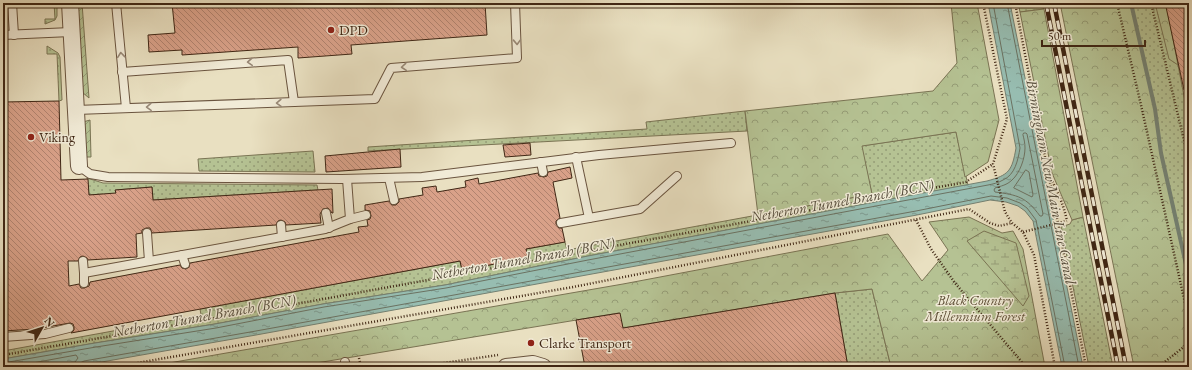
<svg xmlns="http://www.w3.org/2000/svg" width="1192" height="370" font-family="'EB Garamond',serif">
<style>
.grass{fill:url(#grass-dots);stroke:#7a7454}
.forest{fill:url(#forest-crowns);stroke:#7a7454}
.wetland{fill:url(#wetland-marsh);stroke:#7a7454}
.garden{fill:url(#garden-furrows);stroke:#7a7454}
.water{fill:url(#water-ripples);stroke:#748172}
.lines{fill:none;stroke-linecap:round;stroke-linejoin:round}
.shore{stroke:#6b7262;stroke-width:1}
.stream{stroke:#748172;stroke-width:4}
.building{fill:url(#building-back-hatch);stroke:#3f2614}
.service-casing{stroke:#6a543f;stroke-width:10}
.minor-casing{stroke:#6a543f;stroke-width:18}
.path{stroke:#3f2614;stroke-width:2.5;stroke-dasharray:1 2;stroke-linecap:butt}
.service{stroke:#f1ebd7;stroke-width:8}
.minor{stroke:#f1ebd7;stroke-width:16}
.rail-casing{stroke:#3f2614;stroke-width:4.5}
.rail{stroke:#f1ebd7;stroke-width:3;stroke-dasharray:9;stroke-linecap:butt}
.path-bridge{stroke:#3f2614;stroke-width:2.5;stroke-dasharray:1 2;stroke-linecap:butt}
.oneway{stroke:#988876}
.poi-dot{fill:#8f2418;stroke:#f1ebd7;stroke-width:1.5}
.labels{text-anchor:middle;stroke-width:3;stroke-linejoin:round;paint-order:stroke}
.poi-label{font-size:14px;fill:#3f2614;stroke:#f1ebd7;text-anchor:start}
.park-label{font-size:14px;font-style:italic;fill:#5c4d34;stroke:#f1ebd7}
.water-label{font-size:15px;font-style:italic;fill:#554c3b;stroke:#f1ebd7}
</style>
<defs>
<pattern id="grass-dots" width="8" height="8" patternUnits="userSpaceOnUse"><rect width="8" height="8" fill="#b5c293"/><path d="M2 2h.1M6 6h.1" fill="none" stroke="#959d77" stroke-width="1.8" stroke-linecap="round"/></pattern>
<pattern id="forest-crowns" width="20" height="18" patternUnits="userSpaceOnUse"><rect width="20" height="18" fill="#b5c293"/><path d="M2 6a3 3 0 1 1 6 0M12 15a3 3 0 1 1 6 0" fill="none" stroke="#959d77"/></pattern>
<pattern id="wetland-marsh" width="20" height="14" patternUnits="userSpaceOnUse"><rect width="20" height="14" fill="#b5c293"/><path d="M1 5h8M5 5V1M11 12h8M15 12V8" fill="none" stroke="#959d77"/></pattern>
<pattern id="garden-furrows" width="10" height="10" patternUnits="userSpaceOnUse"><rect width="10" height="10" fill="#b5c293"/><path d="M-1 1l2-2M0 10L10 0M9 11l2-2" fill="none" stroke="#959d77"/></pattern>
<pattern id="water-ripples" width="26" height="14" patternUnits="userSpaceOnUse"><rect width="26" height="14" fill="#97bdb1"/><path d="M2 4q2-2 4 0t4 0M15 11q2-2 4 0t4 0" fill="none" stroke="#7d998f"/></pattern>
<pattern id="building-back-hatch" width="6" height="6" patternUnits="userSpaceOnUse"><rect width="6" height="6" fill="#d9a189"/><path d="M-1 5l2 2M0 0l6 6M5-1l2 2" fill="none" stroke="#b1836f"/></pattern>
</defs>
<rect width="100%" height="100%" fill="#e9e0c1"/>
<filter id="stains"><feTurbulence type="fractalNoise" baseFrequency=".005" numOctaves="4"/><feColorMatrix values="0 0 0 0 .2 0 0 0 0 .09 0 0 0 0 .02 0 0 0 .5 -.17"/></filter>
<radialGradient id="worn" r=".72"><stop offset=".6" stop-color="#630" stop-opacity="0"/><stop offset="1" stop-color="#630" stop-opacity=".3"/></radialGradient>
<g class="grass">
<polygon points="54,3 57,3 57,16 55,20 45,24 45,19 55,19"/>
<polygon points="1018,3 1042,3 1044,9 1020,12"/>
<polygon points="1103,3 1166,3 1189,122 1189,367"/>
<polygon points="47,46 58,53 60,57 62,100 59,101 57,54 47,54"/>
<polygon points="745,111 747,131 368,151 368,147 647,129 646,122"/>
<polygon points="956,132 968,185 588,256 445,285 323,304 215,324 95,343 3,359 3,351 201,315 200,309 460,261 462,270 527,258 526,249 565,242 567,250 872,194 861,146"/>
<polygon points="313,151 315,172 199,171 198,159"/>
<polygon points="87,178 103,183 317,185 318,190 153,200 152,187 116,190 116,203 104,203 103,194 89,195"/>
<polygon points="1083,217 1113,367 1089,367 1061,227 1070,224 1072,220"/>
<polygon points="872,289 891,367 848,367 835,293"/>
</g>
<g class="forest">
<polygon points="951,3 977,3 999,120 988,162 965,177 956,132 862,146 872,194 758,215 745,111 933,91 957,63"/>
<polygon points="1060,3 1131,3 1155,109 1161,153 1189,278 1189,367 1134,367"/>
<polygon points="1155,3 1166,3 1178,65 1169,59"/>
<polygon points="1044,9 1083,217 1072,220 1052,173 1020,12"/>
<polygon points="969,217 1002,233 1013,231 1023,249 1045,367 891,367 872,289 835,293 623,328 619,313 292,367 146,367 623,284 888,234 922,281 948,250 929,222"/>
</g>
<polygon class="wetland" points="984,231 1016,243 1029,296 1023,306 967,241"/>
<g class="garden">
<polygon points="78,3 82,3 89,98 82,92"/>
<polygon points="90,120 91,157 85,157 83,122"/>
</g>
<path class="water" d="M988 3H1010L1083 367H1062L1033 221 1025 211 1018 206 1006 202 990 200 917 215 256 335 73 367H3V359L95 343 215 324 323 304 445 285 588 256 987 181C1009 175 1012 171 1016 148Z"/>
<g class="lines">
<g class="shore">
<polyline points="1007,3 1079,367"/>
<path d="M1024 133H1026L1027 134 1043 214 1042 216H1040C1026 197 1018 195 995 192L994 190 995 188C1001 186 1007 185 1012 180 1020 173 1025 158 1025 148 1025 143 1024 139 1023 135Z"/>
<polygon points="1026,170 1029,172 1033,195 1032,197 1014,188"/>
<path d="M3 363 96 347 216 328 324 307 446 288 588 260 988 185C993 184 998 183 1003 180 1015 175 1018 160 1020 148L993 3"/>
<polyline points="11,367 76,355 78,358 75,362 74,367"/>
<polyline points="80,367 80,363 84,361 256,331 916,211 991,196 1007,198 1020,203 1027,208 1036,220 1065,367"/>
</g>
<polyline class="stream" points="1131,3 1155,109 1161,153 1189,278"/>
</g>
<g class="building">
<polygon points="172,3 485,3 487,35 351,45 352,54 298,58 298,47 182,55 182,50 149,52 148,35 175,33"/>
<polygon points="1179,3 1189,3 1189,90 1184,90 1166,7 1177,5"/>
<polygon points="59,101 61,180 88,179 89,195 116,193 115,190 152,187 153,200 332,189 333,213 332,213 328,208 323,209 320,214 321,223 286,225 285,222 281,220 278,221 276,225 152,233 150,228 146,228 142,230 142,233 136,234 137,257 88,260 87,258 83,256 80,257 78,261 68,261 69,286 79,284 81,288 84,288 89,286 90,282 180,265 182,268 186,269 189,267 190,263 359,232 358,227 368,226 367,220 370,219 371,216 370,211 365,210 365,205 389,201 392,205 396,205 399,202 399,199 423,195 422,188 436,186 437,192 466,187 465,181 478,178 479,184 538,173 539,176 544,177 547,176 548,172 570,167 572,178 553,182 560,218 556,221 556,224 559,228 562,228 565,242 526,249 528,258 462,270 460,261 71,333 74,330 74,327 73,324 70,323 36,329 3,331 3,102"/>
<polygon points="530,143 531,155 505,157 503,145"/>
<polygon points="400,149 401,167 326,172 325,156"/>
<polygon points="835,293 848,367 585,367 576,320 620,313 623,328"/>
</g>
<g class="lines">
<g class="service-casing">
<g id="service">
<polyline points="12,3 14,35"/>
<polyline points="116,3 126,108"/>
<polyline points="3,35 71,32"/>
<polyline points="122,72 288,60 294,102"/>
<polyline points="76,110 375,99 391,68 517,58 515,3"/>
<polyline points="576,157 589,218"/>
<polyline points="541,162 543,172"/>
<polyline points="79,166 90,174 108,177 342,179 422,177 599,155 731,143"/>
<polyline points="389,178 394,200"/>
<polyline points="326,213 329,228"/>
<polyline points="350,219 366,215"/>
<polyline points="561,223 640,209 677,176"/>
<polyline points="281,225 282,237"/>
<polyline points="147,233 149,261"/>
<polyline points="182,255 185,264"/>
<polyline points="83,261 84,273"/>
<polyline points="84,283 84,273 325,229 350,219 347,179"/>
<polyline points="3,337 45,334 69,328"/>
<polyline points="345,362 346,367"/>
</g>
</g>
<g class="minor-casing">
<g id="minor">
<polyline points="70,3 79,166"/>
<polyline points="506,367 533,364 543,367"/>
</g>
</g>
<g class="path">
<polyline points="983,3 1007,119 993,164 1005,212 1012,223 1023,232 1034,255 1055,367"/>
<polyline points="1015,3 1086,367"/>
<polyline points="1117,3 1141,105 1189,321"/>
<polyline points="1151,3 1189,161"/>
<path d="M1051 179C1058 192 1064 206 1067 221"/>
<polyline points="916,220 931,249 955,283 1026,367"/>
<polyline points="3,355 307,302 966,182 993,164"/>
<polyline points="359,358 361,367"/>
<polyline points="114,367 573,287 969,209 990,223 999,226 1012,223"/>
<polyline points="417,367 498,355"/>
<polyline points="1158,367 1189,343"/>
</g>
<use href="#service" class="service"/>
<use href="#minor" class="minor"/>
<g class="rail-casing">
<g id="rail">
<polyline points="1046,3 1118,367"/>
<polyline points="1054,3 1126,367"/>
</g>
</g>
<use href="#rail" class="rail"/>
<polyline class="path-bridge" points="1023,232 1067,221"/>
</g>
<defs><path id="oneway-chevron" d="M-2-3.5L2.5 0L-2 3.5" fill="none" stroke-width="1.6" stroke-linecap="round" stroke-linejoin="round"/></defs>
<g class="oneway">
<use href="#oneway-chevron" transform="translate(517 42) rotate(88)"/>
<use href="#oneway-chevron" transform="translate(121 55) rotate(-96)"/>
<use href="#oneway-chevron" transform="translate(250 62) rotate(176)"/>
<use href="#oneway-chevron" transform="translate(404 67) rotate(175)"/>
<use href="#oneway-chevron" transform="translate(279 103) rotate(178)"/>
<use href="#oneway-chevron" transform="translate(149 107) rotate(178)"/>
</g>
<g class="poi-dot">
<circle cx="331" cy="30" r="4"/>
<circle cx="31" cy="137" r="4"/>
<circle cx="531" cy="343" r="4"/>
</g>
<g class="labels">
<g class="poi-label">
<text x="339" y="35">DPD</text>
<text x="39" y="142">Viking</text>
<text x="539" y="348">Clarke Transport</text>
</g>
<g class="park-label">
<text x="975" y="305">Black Country<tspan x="975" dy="16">Millennium Forest</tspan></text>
</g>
<g class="water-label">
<text transform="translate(1051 182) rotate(79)" y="5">Birmingham New Main Line Canal</text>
<text transform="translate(842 201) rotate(-10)" y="5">Netherton Tunnel Branch (BCN)</text>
<text transform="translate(523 259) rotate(-10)" y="5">Netherton Tunnel Branch (BCN)</text>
<text transform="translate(204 316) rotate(-10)" y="5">Netherton Tunnel Branch (BCN)</text>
</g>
</g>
<rect width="1192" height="370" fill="none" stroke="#e9e0c1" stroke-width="16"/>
<rect x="4" y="4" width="1184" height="362" fill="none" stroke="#3f2614" stroke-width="2"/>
<rect x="8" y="8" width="1176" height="354" fill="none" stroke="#3f2614"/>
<g transform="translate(42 328) rotate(51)" stroke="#f1ebd7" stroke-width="3" paint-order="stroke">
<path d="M0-3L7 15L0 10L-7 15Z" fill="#3f2614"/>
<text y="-6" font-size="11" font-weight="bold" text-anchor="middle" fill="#3f2614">N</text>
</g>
<path d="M1042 40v6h103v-6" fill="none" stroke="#3f2614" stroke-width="2"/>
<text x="1048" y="40" font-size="12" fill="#3f2614" stroke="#f1ebd7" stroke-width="3" paint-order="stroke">50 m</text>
<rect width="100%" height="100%" filter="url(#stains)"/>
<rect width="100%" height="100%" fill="url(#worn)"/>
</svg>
